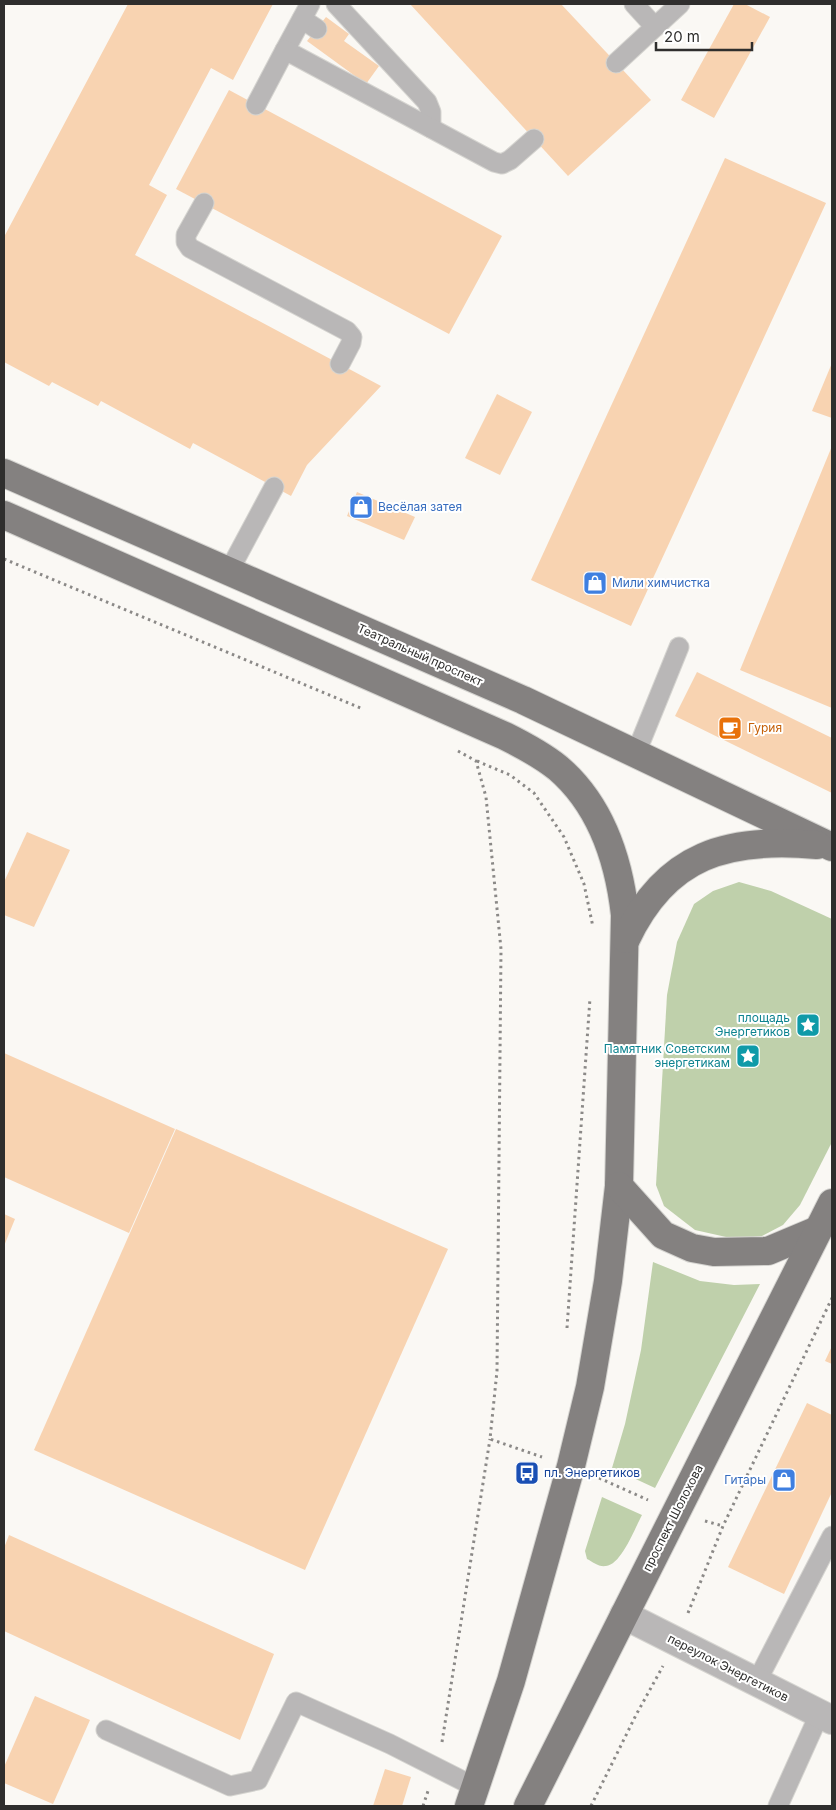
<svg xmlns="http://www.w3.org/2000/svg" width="836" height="1810" font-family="Inter,sans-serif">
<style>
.green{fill:#bfd0ab}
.building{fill:#f8d3b1}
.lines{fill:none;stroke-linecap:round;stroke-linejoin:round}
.lane-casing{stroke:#d5d4d0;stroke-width:21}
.street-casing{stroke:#d5d4d0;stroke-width:30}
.primary-casing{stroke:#d5d4d0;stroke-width:30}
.path{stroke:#8b8987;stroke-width:3;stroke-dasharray:2.5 4;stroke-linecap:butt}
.lane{stroke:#b9b7b7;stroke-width:19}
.street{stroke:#b9b7b7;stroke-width:28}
.primary{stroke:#848180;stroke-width:28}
.labels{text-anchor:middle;stroke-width:4;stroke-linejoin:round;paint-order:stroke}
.shop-label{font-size:12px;fill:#366cbe;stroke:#fff;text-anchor:start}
.street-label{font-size:12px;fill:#2f2e2d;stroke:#fff}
.food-label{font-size:12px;fill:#c56008;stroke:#fff;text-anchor:start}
.culture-label{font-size:12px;fill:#0d838f;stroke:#fff;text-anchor:end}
.transit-label{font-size:12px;fill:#164399;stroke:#fff;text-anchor:start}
</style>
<rect width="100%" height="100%" fill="#faf8f4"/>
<g class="green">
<polygon points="739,882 771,891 832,919 832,1142 800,1205 783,1225 762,1236 735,1239 695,1230 664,1206 656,1185 667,995 677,942 694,904 713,891"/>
<polygon points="653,1262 700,1281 734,1285 760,1284 655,1488 612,1468 625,1424 641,1350"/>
<path d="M602 1497 642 1515C635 1528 621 1565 606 1566 598 1567 593 1562 587 1559L585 1551Z"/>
</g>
<g class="building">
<polygon points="128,4 273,4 233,80 211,68 149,185 167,195 135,255 381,386 307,465 291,496 193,443 190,449 101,401 98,406 52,382 49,386 4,362 4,237"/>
<polygon points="410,4 561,4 651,100 568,176"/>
<polygon points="734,4 745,4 770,17 714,118 681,100"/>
<polygon points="326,17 349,34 344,41 379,66 366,84 307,41"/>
<polygon points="229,90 502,236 449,334 176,189"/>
<polygon points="725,158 826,203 631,626 531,580"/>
<polygon points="832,363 832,418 812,411"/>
<polygon points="497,394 532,412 500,475 465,458"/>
<polygon points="832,446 832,708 740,670"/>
<polygon points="357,492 415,517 404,540 347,516"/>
<polygon points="697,672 832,738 832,793 675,716"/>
<polygon points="27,832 70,850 34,927 4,915 4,882"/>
<polygon points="4,1053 175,1129 129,1233 4,1177"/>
<polygon points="176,1129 448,1249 305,1570 34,1450"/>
<polygon points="4,1214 15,1219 4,1246"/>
<polygon points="832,1346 832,1364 825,1361"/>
<polygon points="807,1403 832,1415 832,1492 784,1594 728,1567"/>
<polygon points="9,1535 274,1654 240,1740 4,1631 4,1548"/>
<polygon points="35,1696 90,1720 53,1804 4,1783 4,1767"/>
<polygon points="385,1769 411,1777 402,1806 373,1806"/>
</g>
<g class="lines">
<g class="lane-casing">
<g id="lane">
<polyline points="336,4 427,102 431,112 431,128"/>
<polyline points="302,19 317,29"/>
<polyline points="655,27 680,4"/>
<polyline points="285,50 310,4"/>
<polyline points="616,63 655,27 634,4"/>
<polyline points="256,105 285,50 494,162 502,164 510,160 534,139"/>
<polyline points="204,203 186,235 186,242 190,248 347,331 352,337 351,343 340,364"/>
<polyline points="229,571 274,487"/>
<polyline points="636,753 679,647"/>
<polyline points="756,1683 832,1536"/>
<polyline points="106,1730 230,1786 258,1780 296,1702 390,1744 477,1788"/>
<polyline points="778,1806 819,1715"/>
</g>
</g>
<g class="street-casing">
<polyline id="street" points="624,1615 832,1720"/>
</g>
<g class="primary-casing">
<g id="primary">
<polyline points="4,473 523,700 832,847"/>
<path d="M4 515 505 736C523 745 542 755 558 768 601 805 619 861 625 915L619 1186 608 1281 590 1387 571 1466 511 1681 469 1806"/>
<path d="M626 939C666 854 728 837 817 845"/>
<polyline points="619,1186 663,1235 692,1248 714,1252 768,1251 818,1230"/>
<polyline points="528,1806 832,1203"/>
</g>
</g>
<g class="path">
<polyline points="4,559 363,709"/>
<polyline points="458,751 476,761 486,797 501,949 497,1371 490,1439 542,1457"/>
<polyline points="477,761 510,775 534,793 564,837 584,884 593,927"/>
<polyline points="567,1328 590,998"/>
<polyline points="599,1478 648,1500"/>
<polyline points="705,1521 723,1526"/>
<polyline points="688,1613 723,1526 832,1298"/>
<polyline points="442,1742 490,1439"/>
<polyline points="423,1806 428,1791"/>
<polyline points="591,1806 636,1715 663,1666"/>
</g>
<use href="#lane" class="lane"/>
<use href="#street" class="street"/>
<use href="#primary" class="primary"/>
</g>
<defs>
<g id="shop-square" transform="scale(1.25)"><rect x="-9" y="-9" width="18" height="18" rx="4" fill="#3f7fe0" stroke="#fff"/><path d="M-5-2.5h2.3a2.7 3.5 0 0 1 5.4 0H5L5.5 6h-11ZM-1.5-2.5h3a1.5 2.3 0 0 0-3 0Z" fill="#fff"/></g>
<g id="cafe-square" transform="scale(1.25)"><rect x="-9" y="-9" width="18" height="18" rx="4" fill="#e8710a" stroke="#fff"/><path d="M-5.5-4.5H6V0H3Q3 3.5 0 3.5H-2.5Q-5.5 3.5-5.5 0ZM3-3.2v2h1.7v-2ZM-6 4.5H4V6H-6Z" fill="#fff"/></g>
<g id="sight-square" transform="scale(1.25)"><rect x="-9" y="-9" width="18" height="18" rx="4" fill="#0f9aa8" stroke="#fff"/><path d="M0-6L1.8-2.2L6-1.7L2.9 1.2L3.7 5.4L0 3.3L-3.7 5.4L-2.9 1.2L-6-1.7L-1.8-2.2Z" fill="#fff"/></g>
<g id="bus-square" transform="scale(1.25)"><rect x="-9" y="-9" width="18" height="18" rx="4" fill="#1a4fb4" stroke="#fff"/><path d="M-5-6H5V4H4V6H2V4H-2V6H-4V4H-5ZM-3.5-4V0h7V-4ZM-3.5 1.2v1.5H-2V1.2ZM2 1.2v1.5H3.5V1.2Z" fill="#fff"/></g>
</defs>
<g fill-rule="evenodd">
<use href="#shop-square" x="361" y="507"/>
<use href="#shop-square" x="595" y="583"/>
<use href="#cafe-square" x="730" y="728"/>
<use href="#sight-square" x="808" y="1025"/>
<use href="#sight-square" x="748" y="1056"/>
<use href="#bus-square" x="527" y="1473"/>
<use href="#shop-square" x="784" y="1480"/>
</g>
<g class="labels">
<g class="shop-label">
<text x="378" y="511">Весёлая затея</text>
<text x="612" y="587">Мили химчистка</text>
<text x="766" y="1484" text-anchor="end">Гитары</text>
</g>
<g class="street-label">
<text transform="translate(420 655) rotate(24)" y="4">Театральный проспект</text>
<text transform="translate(673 1518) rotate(-63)" y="4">проспект Шолохова</text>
<text transform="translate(728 1668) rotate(27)" y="4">переулок Энергетиков</text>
</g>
<g class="food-label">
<text x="748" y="732">Гурия</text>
</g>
<g class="culture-label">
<text x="790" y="1022">площадь<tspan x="790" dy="14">Энергетиков</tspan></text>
<text x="730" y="1053">Памятник Советским<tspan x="730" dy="14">энергетикам</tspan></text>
</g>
<g class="transit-label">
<text x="544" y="1477">пл. Энергетиков</text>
</g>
</g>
<rect width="836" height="1810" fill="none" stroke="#2f2e2d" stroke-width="10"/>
<path d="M656 42v8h96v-8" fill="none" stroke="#2f2e2d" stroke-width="2.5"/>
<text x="664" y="42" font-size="15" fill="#2f2e2d" stroke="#ffffff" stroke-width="4" paint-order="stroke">20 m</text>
</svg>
